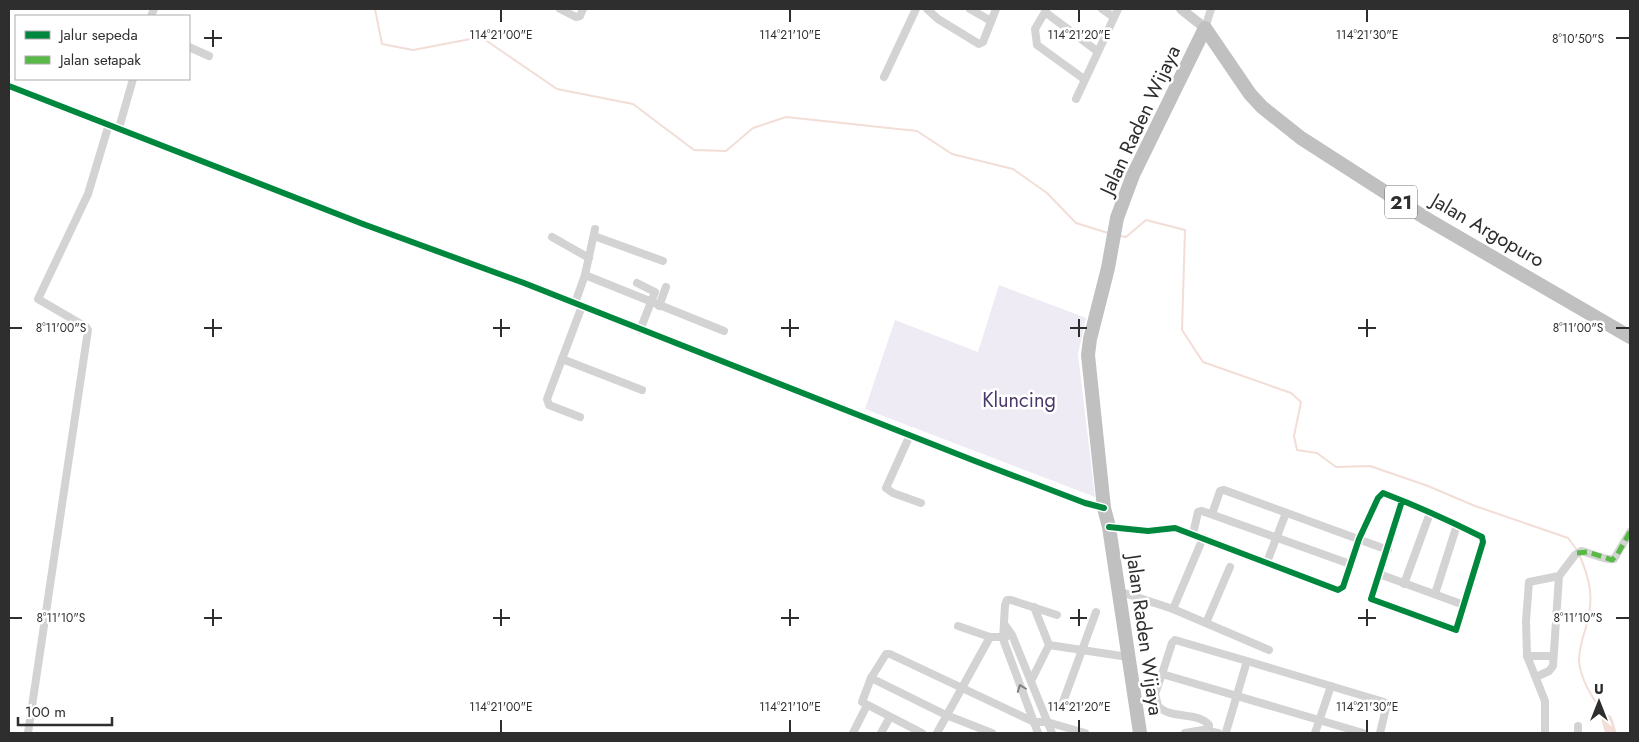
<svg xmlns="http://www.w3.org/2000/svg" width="1639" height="742" font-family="Jost,sans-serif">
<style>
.green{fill:#eeebf5}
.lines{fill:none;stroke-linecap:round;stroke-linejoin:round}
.stream{stroke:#f2ddd7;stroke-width:2}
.river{stroke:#f2ddd7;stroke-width:11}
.street{stroke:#d3d3d3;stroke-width:8}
.secondary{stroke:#ccc;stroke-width:10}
.highway{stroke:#c0c0c0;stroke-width:14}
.quiet{stroke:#58b947;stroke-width:5;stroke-dasharray:10 5;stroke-linecap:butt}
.cycleway-casing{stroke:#fff;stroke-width:9}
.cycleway{stroke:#00873e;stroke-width:6}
.oneway{stroke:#808080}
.ticks{fill:none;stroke:#2e2e2e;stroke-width:2}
.labels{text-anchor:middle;stroke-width:5;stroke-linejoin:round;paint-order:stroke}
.shield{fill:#fff;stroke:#6d6d6d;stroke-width:1}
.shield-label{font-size:19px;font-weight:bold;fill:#2e2e2e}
.street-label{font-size:20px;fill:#2e2e2e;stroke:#fff}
.park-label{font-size:20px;fill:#4c396b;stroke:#fff}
.ticks-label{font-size:12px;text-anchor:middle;fill:#2e2e2e;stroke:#fff;stroke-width:5;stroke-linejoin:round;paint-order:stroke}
</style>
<rect width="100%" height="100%" fill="#fff"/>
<polygon class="green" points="999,285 1086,318 1078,354 1095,497 865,409 895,320 978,352"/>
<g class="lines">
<g class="stream">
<polyline points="375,9 382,44 413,50 481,37 557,89 633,104 694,150 726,151 753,128 786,117 917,131 952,154 1013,169 1047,193 1076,223 1108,233"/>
<polyline points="1120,236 1126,237 1146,220 1185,230 1182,330 1203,362 1291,393 1301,402 1294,436 1297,450 1317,453 1336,467 1370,466 1428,486 1475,506 1568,538 1577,550"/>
<path d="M1579 554C1590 579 1594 597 1587 624 1583 637 1579 647 1579 661 1581 683 1596 702 1607 720"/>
</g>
<polyline class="river" points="1607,720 1611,733"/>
<g class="street">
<polyline points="560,9 576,17 580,16 583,9"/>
<polyline points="927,9 938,19 979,44 983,42 996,9"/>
<polyline points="970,9 991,21"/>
<polyline points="1102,9 1112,16"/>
<polyline points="1046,10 1045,12 1097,51"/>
<polyline points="1045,12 1035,29 1037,45 1084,79"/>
<polyline points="151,16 154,9"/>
<polyline points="1205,28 1211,9"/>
<polyline points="189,47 209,56"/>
<polyline points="884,77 916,9"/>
<polyline points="9,86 363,224 524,283 975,461 1085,503 1104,508"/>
<polyline points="1076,99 1118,9"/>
<polyline points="119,128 133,79"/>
<polyline points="594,236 663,261"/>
<polyline points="552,237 589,258"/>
<polyline points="585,275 724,331"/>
<polyline points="637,283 655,292 640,330"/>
<polyline points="575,303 585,275 595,229"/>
<polyline points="659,306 666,287"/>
<polyline points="562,359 642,390"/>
<polyline points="580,417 549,405 547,399 582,306"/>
<polyline points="910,435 886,488 893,493 921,503"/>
<polyline points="1212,514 1220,491 1224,490 1388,550"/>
<path d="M1109 527 1148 531 1175 528 1338 590 1343 587 1359 539 1378 498 1383 493C1417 506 1450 521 1482 537L1483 542 1456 630 1371 599 1402 501"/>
<polyline points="1193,534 1198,512 1202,511 1350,564"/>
<polyline points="1267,562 1286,513"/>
<polyline points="1379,574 1464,605"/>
<polyline points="1404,584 1430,513"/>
<polyline points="1118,591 1173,609 1269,650"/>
<polyline points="1435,594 1457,525"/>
<polyline points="1173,609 1203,538"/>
<polyline points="1206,623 1230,567"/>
<polyline points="1005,625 1012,635 1052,733"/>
<polyline points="958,626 990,637 1006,637"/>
<polyline points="1049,645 1128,657"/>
<polyline points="1527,656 1553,656"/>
<polyline points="1247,661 1175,640 1172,643 1162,674 1363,733"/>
<path d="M1162 674 1155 694 1158 706C1171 720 1197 711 1209 725V731"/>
<polyline points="1536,677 1549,671 1553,666 1559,576"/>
<polyline points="871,678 946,715 992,733"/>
<polyline points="1031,681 1049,645 1034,607"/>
<polyline points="1063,702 1096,612"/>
<polyline points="1226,732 1247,661 1384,702 1387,704 1380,733"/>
<polyline points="28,733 88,330 86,327 38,299 88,194 109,124"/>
<polyline points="853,733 867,705"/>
<polyline points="881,733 890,717"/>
<polyline points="922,733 862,702 871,678 886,654 890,654 1034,722 1047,722 1085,733"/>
<polyline points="937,733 990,637"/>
<polyline points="1038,733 1003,639 1005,605 1007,600 1011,600 1057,615"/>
<polyline points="1185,733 1203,730 1218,733"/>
<polyline points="1315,733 1331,686"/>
<path d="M1545 733V701L1527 656 1526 621 1529 582 1559 576 1575 555 1581 551C1591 553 1606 561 1614 559L1630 532"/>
<polyline points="1578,733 1578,726"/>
</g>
<polyline class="secondary" points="1181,9 1205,28"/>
<polyline class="highway" points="1140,733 1109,527 1104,508 1088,355 1090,339 1108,268 1117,218 1133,175 1205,28 1250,94 1262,107 1301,138 1427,219 1630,337"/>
<polyline class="quiet" points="1577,553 1588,552 1612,560 1617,555 1630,532"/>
<g class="cycleway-casing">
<g id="cycleway">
<polyline points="9,86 363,224 524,283 975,461 1085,503 1104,508"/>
<path d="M1109 527 1148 531 1175 528 1338 590 1343 587 1359 539 1378 498 1383 493C1417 506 1450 521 1482 537L1483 542 1456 630 1371 599 1402 501"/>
</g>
</g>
<use href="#cycleway" class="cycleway"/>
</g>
<defs><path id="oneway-chevron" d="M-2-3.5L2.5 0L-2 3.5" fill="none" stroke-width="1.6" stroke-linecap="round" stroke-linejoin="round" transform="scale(1.25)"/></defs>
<use class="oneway" href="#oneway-chevron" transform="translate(1021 688) rotate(-111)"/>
<path class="ticks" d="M501 10V22M790 10V22M1079 10V22M1367 10V22M213 30V47M204 38H222M1616 38H1629M213 319V337M501 319V337M790 319V337M1079 319V337M1367 319V337M10 328H22M204 328H222M493 328H510M781 328H799M1070 328H1087M1358 328H1376M1616 328H1629M213 609V626M501 609V626M790 609V626M1079 609V626M1367 609V626M10 618H22M204 618H222M493 618H510M781 618H799M1070 618H1087M1358 618H1376M1616 618H1629M501 720V732M790 720V732M1079 720V732M1367 720V732"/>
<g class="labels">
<rect class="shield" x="1385" y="185.5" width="32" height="33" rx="4"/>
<g class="shield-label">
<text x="1401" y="209">21</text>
</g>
<g class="street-label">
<text transform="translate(1140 120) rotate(-65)" y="7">Jalan Raden Wijaya</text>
<text transform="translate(1488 230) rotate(30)" y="7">Jalan Argopuro</text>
<text transform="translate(1145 635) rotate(82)" y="7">Jalan Raden Wijaya</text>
</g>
<g class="park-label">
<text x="1019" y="407">Kluncing</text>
</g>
</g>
<g class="ticks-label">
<text x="501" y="39">114°21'00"E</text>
<text x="790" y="39">114°21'10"E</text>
<text x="1079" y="39">114°21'20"E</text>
<text x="1367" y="39">114°21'30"E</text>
<text x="1578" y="43">8°10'50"S</text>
<text x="61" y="332">8°11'00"S</text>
<text x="1578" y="332">8°11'00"S</text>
<text x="61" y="622">8°11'10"S</text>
<text x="1578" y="622">8°11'10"S</text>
<text x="501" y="711">114°21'00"E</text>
<text x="790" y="711">114°21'10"E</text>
<text x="1079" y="711">114°21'20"E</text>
<text x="1367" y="711">114°21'30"E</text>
</g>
<rect width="1639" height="742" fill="none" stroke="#2e2e2e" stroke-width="20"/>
<rect x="15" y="15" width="175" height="65" fill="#ffffff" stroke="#ababab"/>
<rect x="25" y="31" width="25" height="8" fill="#00873e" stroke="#ababab"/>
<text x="60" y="40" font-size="15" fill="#2e2e2e">Jalur sepeda</text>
<rect x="25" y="56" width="25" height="8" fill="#58b947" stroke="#ababab"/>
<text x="60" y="65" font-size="15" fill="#2e2e2e">Jalan setapak</text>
<g transform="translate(1599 702)" stroke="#ffffff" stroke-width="4" paint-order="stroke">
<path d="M0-4L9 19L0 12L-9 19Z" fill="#2e2e2e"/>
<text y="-8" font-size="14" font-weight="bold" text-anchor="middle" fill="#2e2e2e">U</text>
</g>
<path d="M18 717v8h94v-8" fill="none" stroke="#2e2e2e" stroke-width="2.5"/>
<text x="25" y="717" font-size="15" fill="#2e2e2e" stroke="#ffffff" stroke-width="4" paint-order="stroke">100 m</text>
</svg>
